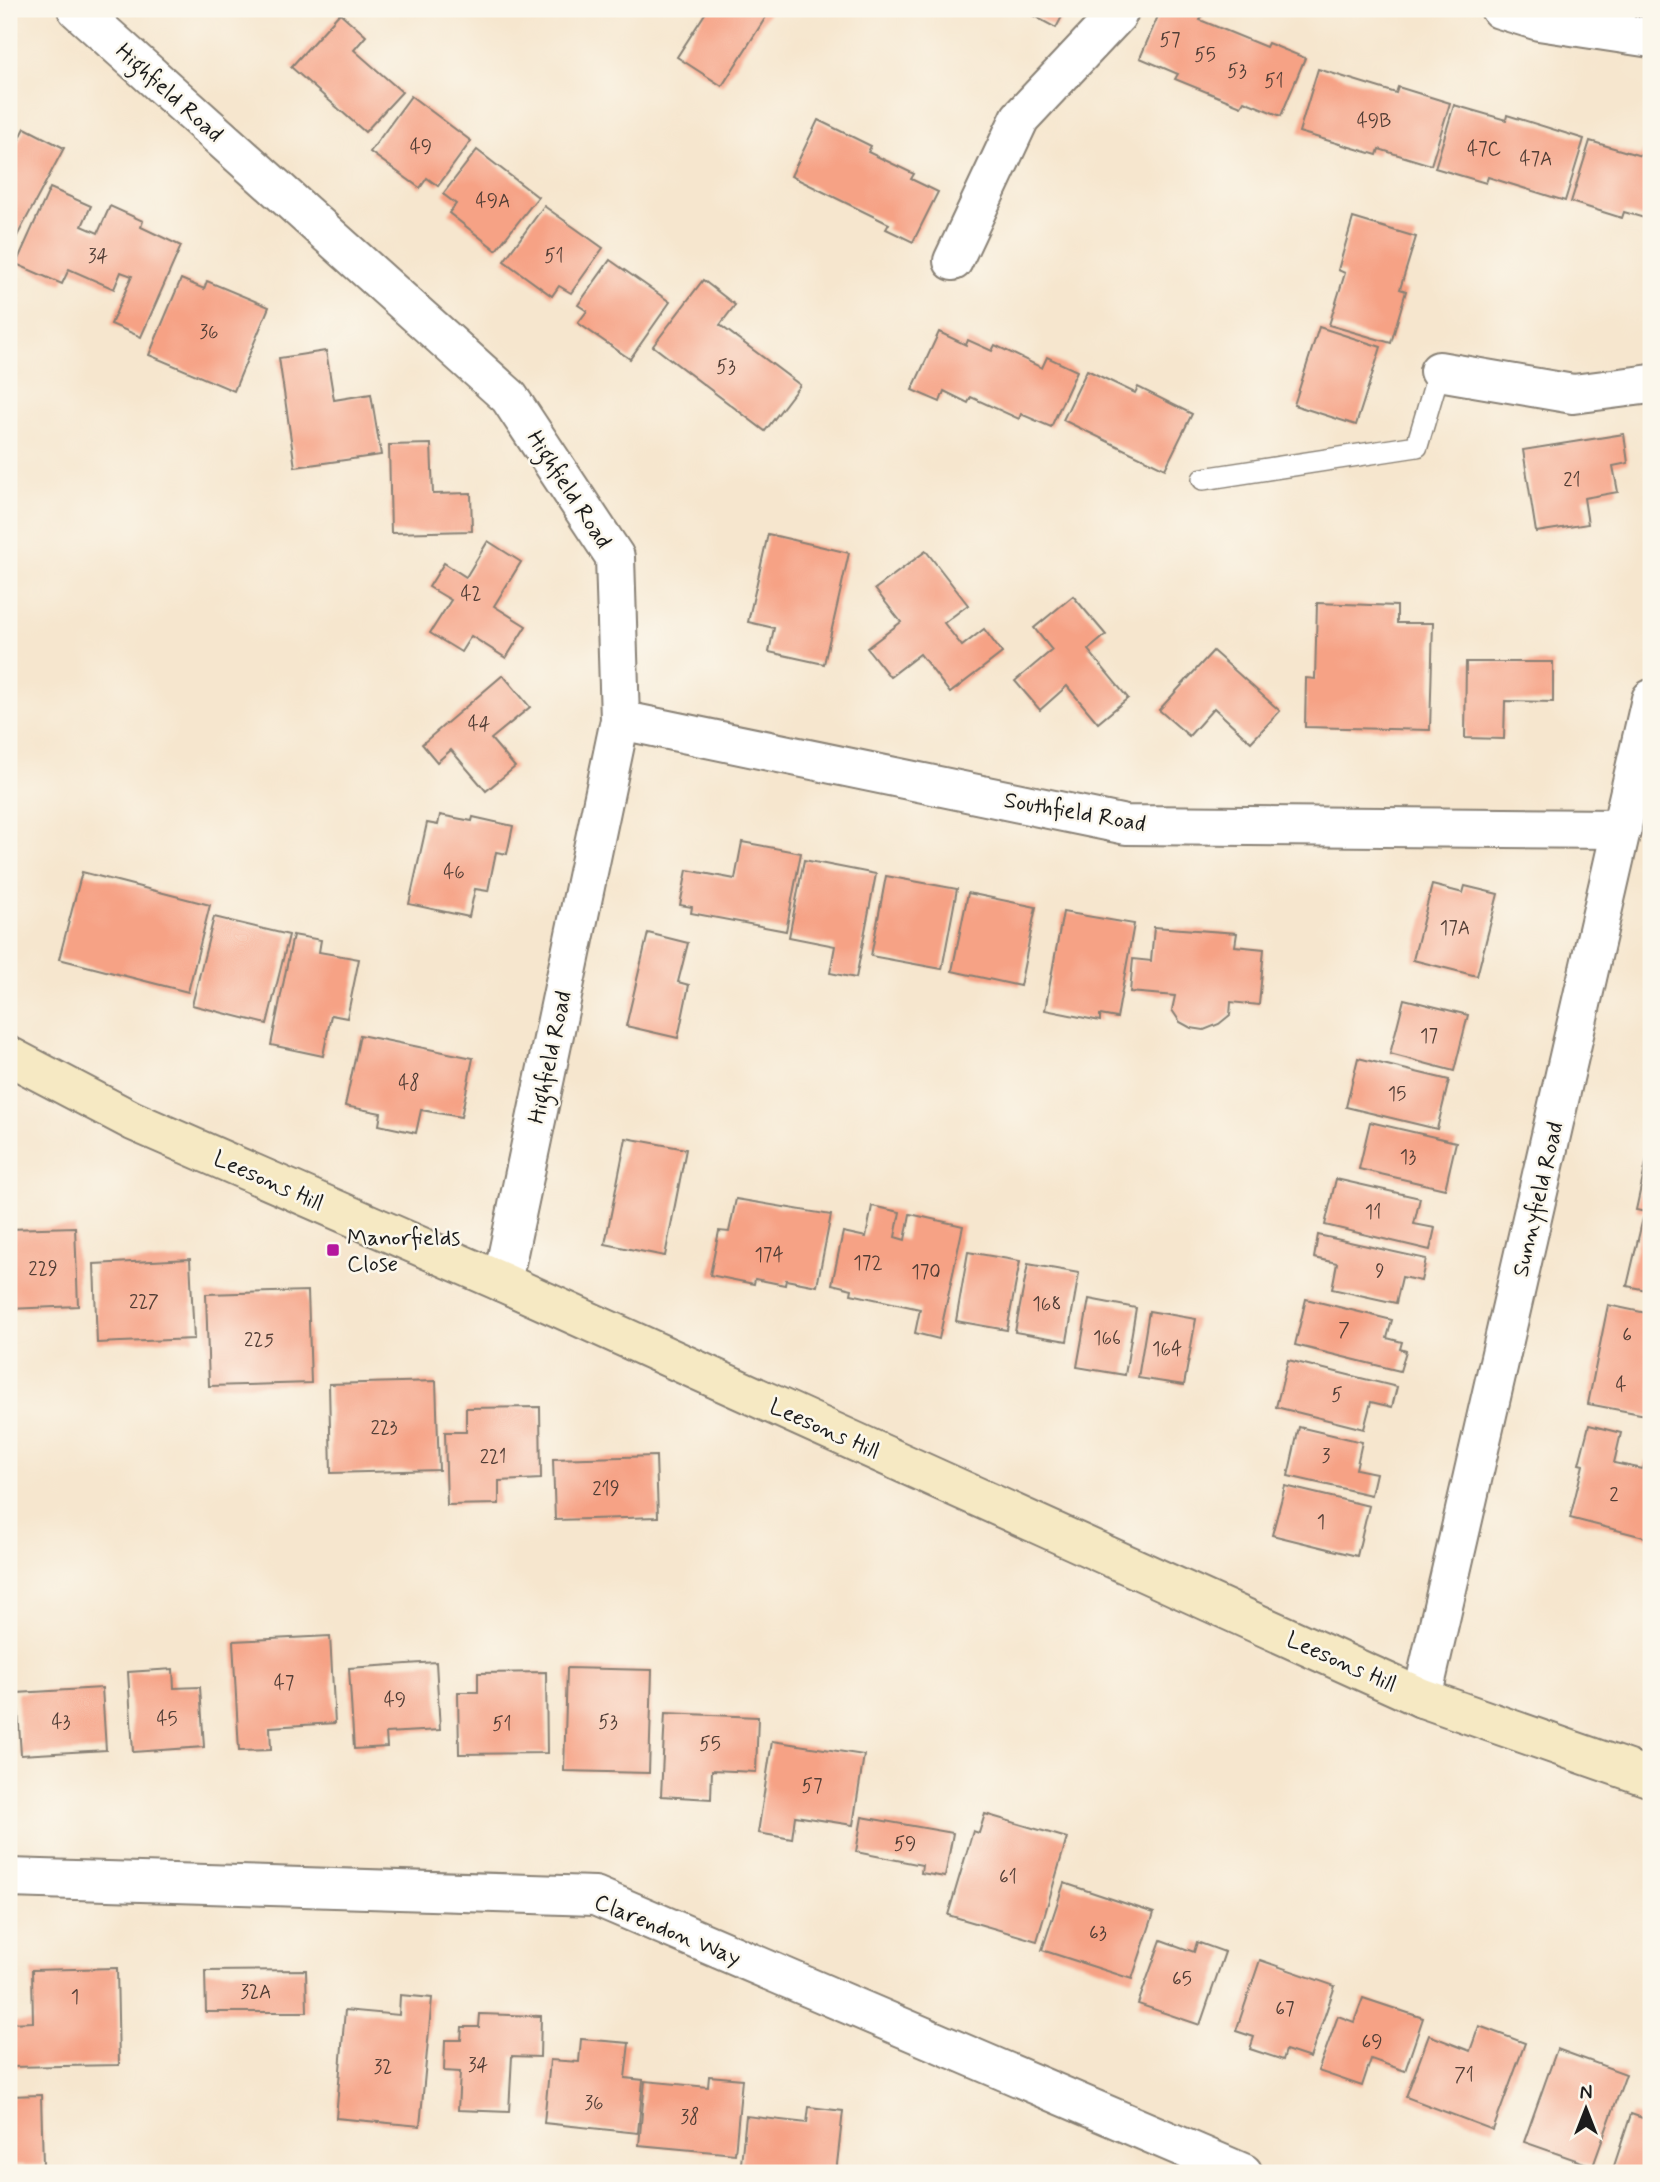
<svg xmlns="http://www.w3.org/2000/svg" width="1660" height="2182" font-family="Mynerve,sans-serif">
<style>
.building{fill:#f6a285}
.lines{fill:none;stroke-linecap:round;stroke-linejoin:round}
.lane-casing{stroke:#898175;stroke-width:24}
.street-casing{stroke:#898175;stroke-width:42}
.secondary-casing{stroke:#898175;stroke-width:42}
.lane{stroke:#fff;stroke-width:21}
.street{stroke:#fff;stroke-width:38}
.secondary{stroke:#f6e9c3;stroke-width:38}
.poi-dot{fill:#b5179e;stroke:#fbf7ec;stroke-width:2.5}
.labels{text-anchor:middle;stroke-width:5;stroke-linejoin:round;paint-order:stroke}
.number-label{font-size:19px;fill:#523e36}
.street-label{font-size:23px;fill:#1c1c1c;stroke:#fbf7ec}
.poi-label{font-size:23px;fill:#1c1c1c;stroke:#fbf7ec;text-anchor:start}
</style>
<rect width="100%" height="100%" fill="#fbf7ec"/>
<filter id="ink" filterUnits="userSpaceOnUse"><feTurbulence type="fractalNoise" baseFrequency=".0143" numOctaves="2"/><feDisplacementMap in="SourceGraphic" scale="14" xChannelSelector="R" yChannelSelector="G"/><feConvolveMatrix kernelMatrix="1 2 1 2 8 2 1 2 1" color-interpolation-filters="sRGB"/></filter>
<filter id="wash" filterUnits="userSpaceOnUse"><feTurbulence type="fractalNoise" baseFrequency=".00686" numOctaves="4" result="noise"/><feDisplacementMap in="SourceGraphic" scale="28" xChannelSelector="R" yChannelSelector="G"/><feGaussianBlur stdDeviation="1.57" result="paint"/><feColorMatrix in="noise" values="0 0 0 0 0 0 0 0 0 0 0 0 0 0 0 0 0 1.4 0 .05"/><feComposite in="paint" operator="in"/></filter>
<g filter="url(#wash)">
<rect width="100%" height="100%" fill="#f6e6ce"/>
<g id="blocks">
<g class="building">
<polygon points="708,9 771,9 722,86 677,57"/>
<polygon points="1021,9 1066,9 1056,28"/>
<polygon points="1161,9 1188,9 1203,15 1200,20 1266,47 1268,43 1305,58 1281,116 1244,101 1241,106 1175,79 1178,74 1140,58"/>
<polygon points="340,13 366,36 354,50 402,92 365,132 291,67"/>
<polygon points="1318,69 1396,93 1398,87 1450,103 1431,165 1379,149 1377,155 1299,132"/>
<polygon points="411,96 471,141 438,186 427,178 420,188 370,152"/>
<polygon points="1454,105 1506,120 1507,115 1584,139 1565,201 1488,177 1486,183 1435,168"/>
<polygon points="818,120 871,146 868,152 914,174 911,179 938,192 913,242 886,229 889,224 791,176"/>
<polygon points="25,128 64,148 15,240 9,237 9,159"/>
<polygon points="1590,141 1641,156 1643,151 1651,153 1651,220 1624,212 1622,218 1571,202"/>
<polygon points="477,150 538,197 496,250 449,213 456,204 443,194"/>
<polygon points="50,188 91,206 82,226 98,233 110,206 143,221 141,227 181,246 141,337 111,324 132,276 121,272 114,289 69,269 62,284 16,264"/>
<polygon points="544,206 603,248 571,293 559,286 552,296 504,261"/>
<polygon points="1353,218 1416,237 1400,289 1406,291 1391,343 1329,325 1345,273 1338,270"/>
<polygon points="610,260 670,302 630,359 578,323 587,311 578,305"/>
<polygon points="181,279 204,289 207,281 269,307 234,391 149,355"/>
<polygon points="703,280 735,305 720,325 800,385 765,431 653,346"/>
<polygon points="1319,327 1381,347 1356,425 1294,405"/>
<polygon points="939,332 966,345 968,340 992,351 995,345 1042,368 1047,357 1077,371 1051,427 1021,414 1019,419 971,397 968,403 944,391 940,402 912,390"/>
<polygon points="326,351 334,400 371,394 381,455 295,467 279,358"/>
<polygon points="1087,370 1135,393 1138,387 1192,414 1165,469 1063,420"/>
<polygon points="1624,434 1628,463 1613,466 1618,492 1584,498 1588,524 1536,532 1523,450"/>
<polygon points="431,444 433,494 471,493 472,531 391,533 389,445"/>
<polygon points="768,534 849,553 824,664 769,652 774,628 748,622"/>
<polygon points="488,541 521,562 494,606 526,626 506,658 471,636 461,652 430,633 451,600 429,587 444,563 466,577"/>
<polygon points="926,551 968,605 944,623 962,646 984,629 1002,653 950,693 920,654 890,677 867,648 901,622 875,589"/>
<polygon points="1073,596 1106,635 1088,650 1128,698 1098,723 1067,686 1040,710 1015,681 1052,650 1034,628"/>
<polygon points="1317,603 1397,606 1397,623 1433,623 1430,730 1305,727 1306,678 1315,679"/>
<polygon points="1213,651 1280,711 1251,742 1214,708 1189,736 1159,710"/>
<polygon points="1466,662 1553,662 1553,702 1505,701 1504,739 1465,738"/>
<polygon points="503,675 530,707 491,739 515,767 486,791 451,750 437,762 422,744"/>
<polygon points="440,815 472,821 473,817 513,826 507,854 496,852 488,891 475,889 469,917 409,904 427,823 438,825"/>
<polygon points="742,842 801,853 786,931 691,913 692,907 680,905 687,870 735,879"/>
<polygon points="804,860 876,874 856,978 830,973 835,946 789,937"/>
<polygon points="82,872 210,905 188,992 59,959"/>
<polygon points="886,876 957,889 942,969 871,956"/>
<polygon points="1432,885 1463,893 1465,886 1498,894 1477,976 1413,960"/>
<polygon points="968,893 1036,907 1020,986 952,971"/>
<polygon points="1063,912 1134,924 1117,1018 1100,1015 1100,1021 1045,1010"/>
<polygon points="214,917 289,935 267,1024 192,1005"/>
<polygon points="1154,927 1237,933 1235,946 1264,949 1259,1005 1231,1002 1230,1015 1219,1024 1204,1030 1191,1028 1180,1022 1172,1010 1175,996 1130,992 1133,959 1151,961"/>
<polygon points="648,933 688,943 678,982 689,985 678,1038 626,1026"/>
<polygon points="293,935 321,940 319,952 359,959 347,1018 331,1015 323,1056 271,1045"/>
<polygon points="1404,999 1468,1015 1454,1071 1390,1054"/>
<polygon points="360,1035 473,1058 461,1117 421,1110 416,1133 379,1125 381,1113 345,1106"/>
<polygon points="1358,1058 1449,1080 1437,1129 1346,1107"/>
<polygon points="1370,1122 1456,1142 1445,1189 1359,1169"/>
<polygon points="626,1138 686,1149 665,1256 605,1244"/>
<polygon points="1648,1154 1651,1155 1651,1213 1636,1210"/>
<polygon points="1336,1179 1420,1198 1414,1224 1435,1228 1430,1250 1325,1225"/>
<polygon points="736,1199 831,1215 817,1286 786,1280 785,1285 755,1279 754,1284 710,1275 719,1231 729,1232"/>
<polygon points="872,1206 900,1212 895,1237 905,1240 910,1214 963,1226 939,1339 915,1333 920,1309 851,1294 852,1289 832,1284 843,1232 866,1237"/>
<polygon points="1643,1218 1651,1219 1651,1291 1627,1286"/>
<polygon points="75,1227 78,1306 9,1309 9,1229"/>
<polygon points="1318,1235 1426,1259 1421,1281 1402,1277 1396,1303 1332,1289 1337,1263 1314,1258"/>
<polygon points="968,1252 1020,1261 1007,1330 956,1321"/>
<polygon points="190,1259 194,1339 97,1343 94,1264"/>
<polygon points="1028,1264 1079,1273 1067,1341 1015,1332"/>
<polygon points="308,1291 311,1383 209,1386 206,1294"/>
<polygon points="1089,1299 1136,1308 1125,1375 1077,1367"/>
<polygon points="1306,1299 1392,1320 1387,1338 1402,1342 1400,1349 1406,1351 1400,1371 1295,1345"/>
<polygon points="1608,1305 1651,1314 1651,1416 1588,1404"/>
<polygon points="1149,1311 1196,1319 1184,1385 1138,1378"/>
<polygon points="1288,1360 1397,1387 1392,1407 1371,1402 1364,1429 1276,1407"/>
<polygon points="436,1381 439,1470 331,1473 329,1384"/>
<polygon points="540,1407 541,1479 499,1481 499,1504 447,1505 445,1432 466,1432 466,1408"/>
<polygon points="1589,1425 1621,1433 1614,1463 1643,1469 1645,1462 1651,1463 1651,1539 1570,1518 1583,1465 1579,1464"/>
<polygon points="1299,1427 1362,1442 1356,1469 1376,1473 1371,1495 1288,1476"/>
<polygon points="656,1456 658,1517 555,1520 553,1459"/>
<polygon points="1285,1486 1369,1506 1357,1556 1272,1535"/>
<polygon points="330,1636 335,1723 270,1727 271,1750 239,1751 233,1641"/>
<polygon points="436,1662 440,1730 386,1733 387,1747 354,1749 349,1668"/>
<polygon points="567,1668 652,1670 649,1773 564,1771"/>
<polygon points="173,1669 174,1688 200,1687 204,1747 133,1752 128,1672"/>
<polygon points="546,1672 547,1753 459,1754 458,1692 478,1692 478,1673"/>
<polygon points="102,1688 106,1750 21,1755 17,1693"/>
<polygon points="665,1713 758,1717 756,1772 712,1770 711,1799 661,1796"/>
<polygon points="772,1741 864,1755 853,1825 795,1816 792,1839 758,1833"/>
<polygon points="985,1814 1067,1838 1037,1941 948,1915 973,1831 979,1833"/>
<polygon points="862,1817 953,1833 945,1877 921,1873 922,1865 856,1852"/>
<polygon points="1064,1883 1154,1913 1132,1979 1042,1950"/>
<polygon points="1161,1940 1194,1952 1197,1942 1225,1952 1200,2025 1138,2004"/>
<polygon points="1260,1960 1335,1986 1310,2058 1286,2050 1283,2060 1250,2049 1254,2037 1236,2031"/>
<polygon points="117,1968 119,2065 9,2067 9,2023 33,2022 32,1970"/>
<polygon points="306,1970 307,2012 206,2012 205,1971"/>
<polygon points="400,1995 432,1998 420,2126 336,2118 345,2010 399,2015"/>
<polygon points="1363,1998 1423,2018 1405,2071 1371,2059 1362,2086 1318,2071 1338,2016 1354,2022"/>
<polygon points="480,2014 541,2016 540,2057 512,2056 509,2112 458,2110 460,2072 444,2071 445,2040 461,2040 462,2027 479,2027"/>
<polygon points="1479,2026 1525,2043 1493,2130 1406,2097 1429,2035 1470,2051"/>
<polygon points="581,2039 629,2043 625,2078 643,2080 638,2133 544,2123 550,2060 579,2062"/>
<polygon points="1557,2049 1626,2074 1593,2166 1524,2142"/>
<polygon points="709,2076 742,2079 735,2154 639,2145 645,2081 708,2087"/>
<polygon points="41,2095 43,2165 9,2165 9,2096"/>
<polygon points="809,2107 843,2111 836,2173 740,2173 746,2116 807,2123"/>
<polygon points="1631,2114 1651,2121 1651,2173 1626,2173 1613,2169"/>
<polygon points="848,2168 870,2172 870,2173 847,2173"/>
</g>
</g>
</g>
<g filter="url(#ink)">
<use href="#blocks" fill-opacity="0" stroke="#898175" stroke-width="2"/>
<g class="lines">
<g class="lane-casing">
<polyline id="lane" points="1203,479 1417,446 1439,371"/>
</g>
<g class="street-casing">
<g id="street">
<polyline points="77,9 509,397 615,557 620,720 502,1282"/>
<polyline points="1500,9 1539,21 1651,38"/>
<polyline points="953,261 1020,118 1117,15 1120,9"/>
<polyline points="1439,371 1573,394 1651,384"/>
<polyline points="620,720 1126,825 1622,829"/>
<polyline points="1422,1698 1651,699"/>
<polyline points="9,1878 595,1896 1243,2173"/>
</g>
</g>
<g class="secondary-casing">
<polyline id="secondary" points="9,1056 133,1121 502,1282 1422,1698 1651,1778"/>
</g>
<use href="#lane" class="lane"/>
<use href="#street" class="street"/>
<use href="#secondary" class="secondary"/>
</g>
</g>
<rect class="poi-dot" x="326" y="1243" width="14" height="14" rx="3.5"/>
<g class="labels">
<g class="number-label">
<text x="1170" y="46">57</text>
<text x="1205" y="61">55</text>
<text x="1237" y="77">53</text>
<text x="1274" y="87">51</text>
<text x="1374" y="127">49B</text>
<text x="421" y="153">49</text>
<text x="1484" y="155">47C</text>
<text x="1536" y="165">47A</text>
<text x="493" y="207">49A</text>
<text x="98" y="262">34</text>
<text x="554" y="262">51</text>
<text x="209" y="338">36</text>
<text x="726" y="373">53</text>
<text x="1572" y="486">21</text>
<text x="471" y="600">42</text>
<text x="479" y="730">44</text>
<text x="454" y="878">46</text>
<text x="1455" y="934">17A</text>
<text x="1429" y="1042">17</text>
<text x="409" y="1089">48</text>
<text x="1397" y="1100">15</text>
<text x="1408" y="1163">13</text>
<text x="1373" y="1218">11</text>
<text x="769" y="1261">174</text>
<text x="868" y="1269">172</text>
<text x="43" y="1275">229</text>
<text x="1380" y="1277">9</text>
<text x="926" y="1278">170</text>
<text x="144" y="1308">227</text>
<text x="1047" y="1310">168</text>
<text x="1344" y="1336">7</text>
<text x="1627" y="1341">6</text>
<text x="1107" y="1344">166</text>
<text x="259" y="1346">225</text>
<text x="1167" y="1355">164</text>
<text x="1621" y="1391">4</text>
<text x="1337" y="1401">5</text>
<text x="384" y="1434">223</text>
<text x="1326" y="1462">3</text>
<text x="493" y="1463">221</text>
<text x="606" y="1495">219</text>
<text x="1614" y="1501">2</text>
<text x="1321" y="1528">1</text>
<text x="284" y="1689">47</text>
<text x="395" y="1706">49</text>
<text x="167" y="1725">45</text>
<text x="61" y="1728">43</text>
<text x="608" y="1728">53</text>
<text x="502" y="1730">51</text>
<text x="710" y="1750">55</text>
<text x="812" y="1792">57</text>
<text x="905" y="1850">59</text>
<text x="1008" y="1883">61</text>
<text x="1098" y="1939">63</text>
<text x="1182" y="1985">65</text>
<text x="256" y="1998">32A</text>
<text x="75" y="2003">1</text>
<text x="1285" y="2015">67</text>
<text x="1372" y="2048">69</text>
<text x="478" y="2071">34</text>
<text x="383" y="2073">32</text>
<text x="1464" y="2081">71</text>
<text x="594" y="2109">36</text>
<text x="690" y="2123">38</text>
</g>
<g class="street-label">
<text transform="translate(170 92) rotate(42)" y="8">Highfield Road</text>
<text transform="translate(570 489) rotate(57)" y="8">Highfield Road</text>
<text transform="translate(1075 811) rotate(10)" y="8">Southfield Road</text>
<text transform="translate(549 1057) rotate(-78)" y="8">Highfield Road</text>
<text transform="translate(269 1180) rotate(24)" y="8">Leesons Hill</text>
<text transform="translate(1537 1199) rotate(-77)" y="8">Sunnyfield Road</text>
<text transform="translate(825 1428) rotate(24)" y="8">Leesons Hill</text>
<text transform="translate(1342 1661) rotate(24)" y="8">Leesons Hill</text>
<text transform="translate(668 1929) rotate(22)" y="8">Clarendon Way</text>
</g>
<g class="poi-label">
<text x="347" y="1245">Manorfields<tspan x="347" dy="26">Close</tspan></text>
</g>
</g>
<rect width="1660" height="2182" fill="none" stroke="#fbf7ec" stroke-width="35"/>
<g transform="translate(1586 2109)" stroke="#fbf7ec" stroke-width="5" paint-order="stroke">
<path d="M0-5L12 26L0 18L-12 26Z" fill="#1c1c1c"/>
<text y="-10" font-size="19" font-weight="bold" text-anchor="middle" fill="#1c1c1c">N</text>
</g>
</svg>
